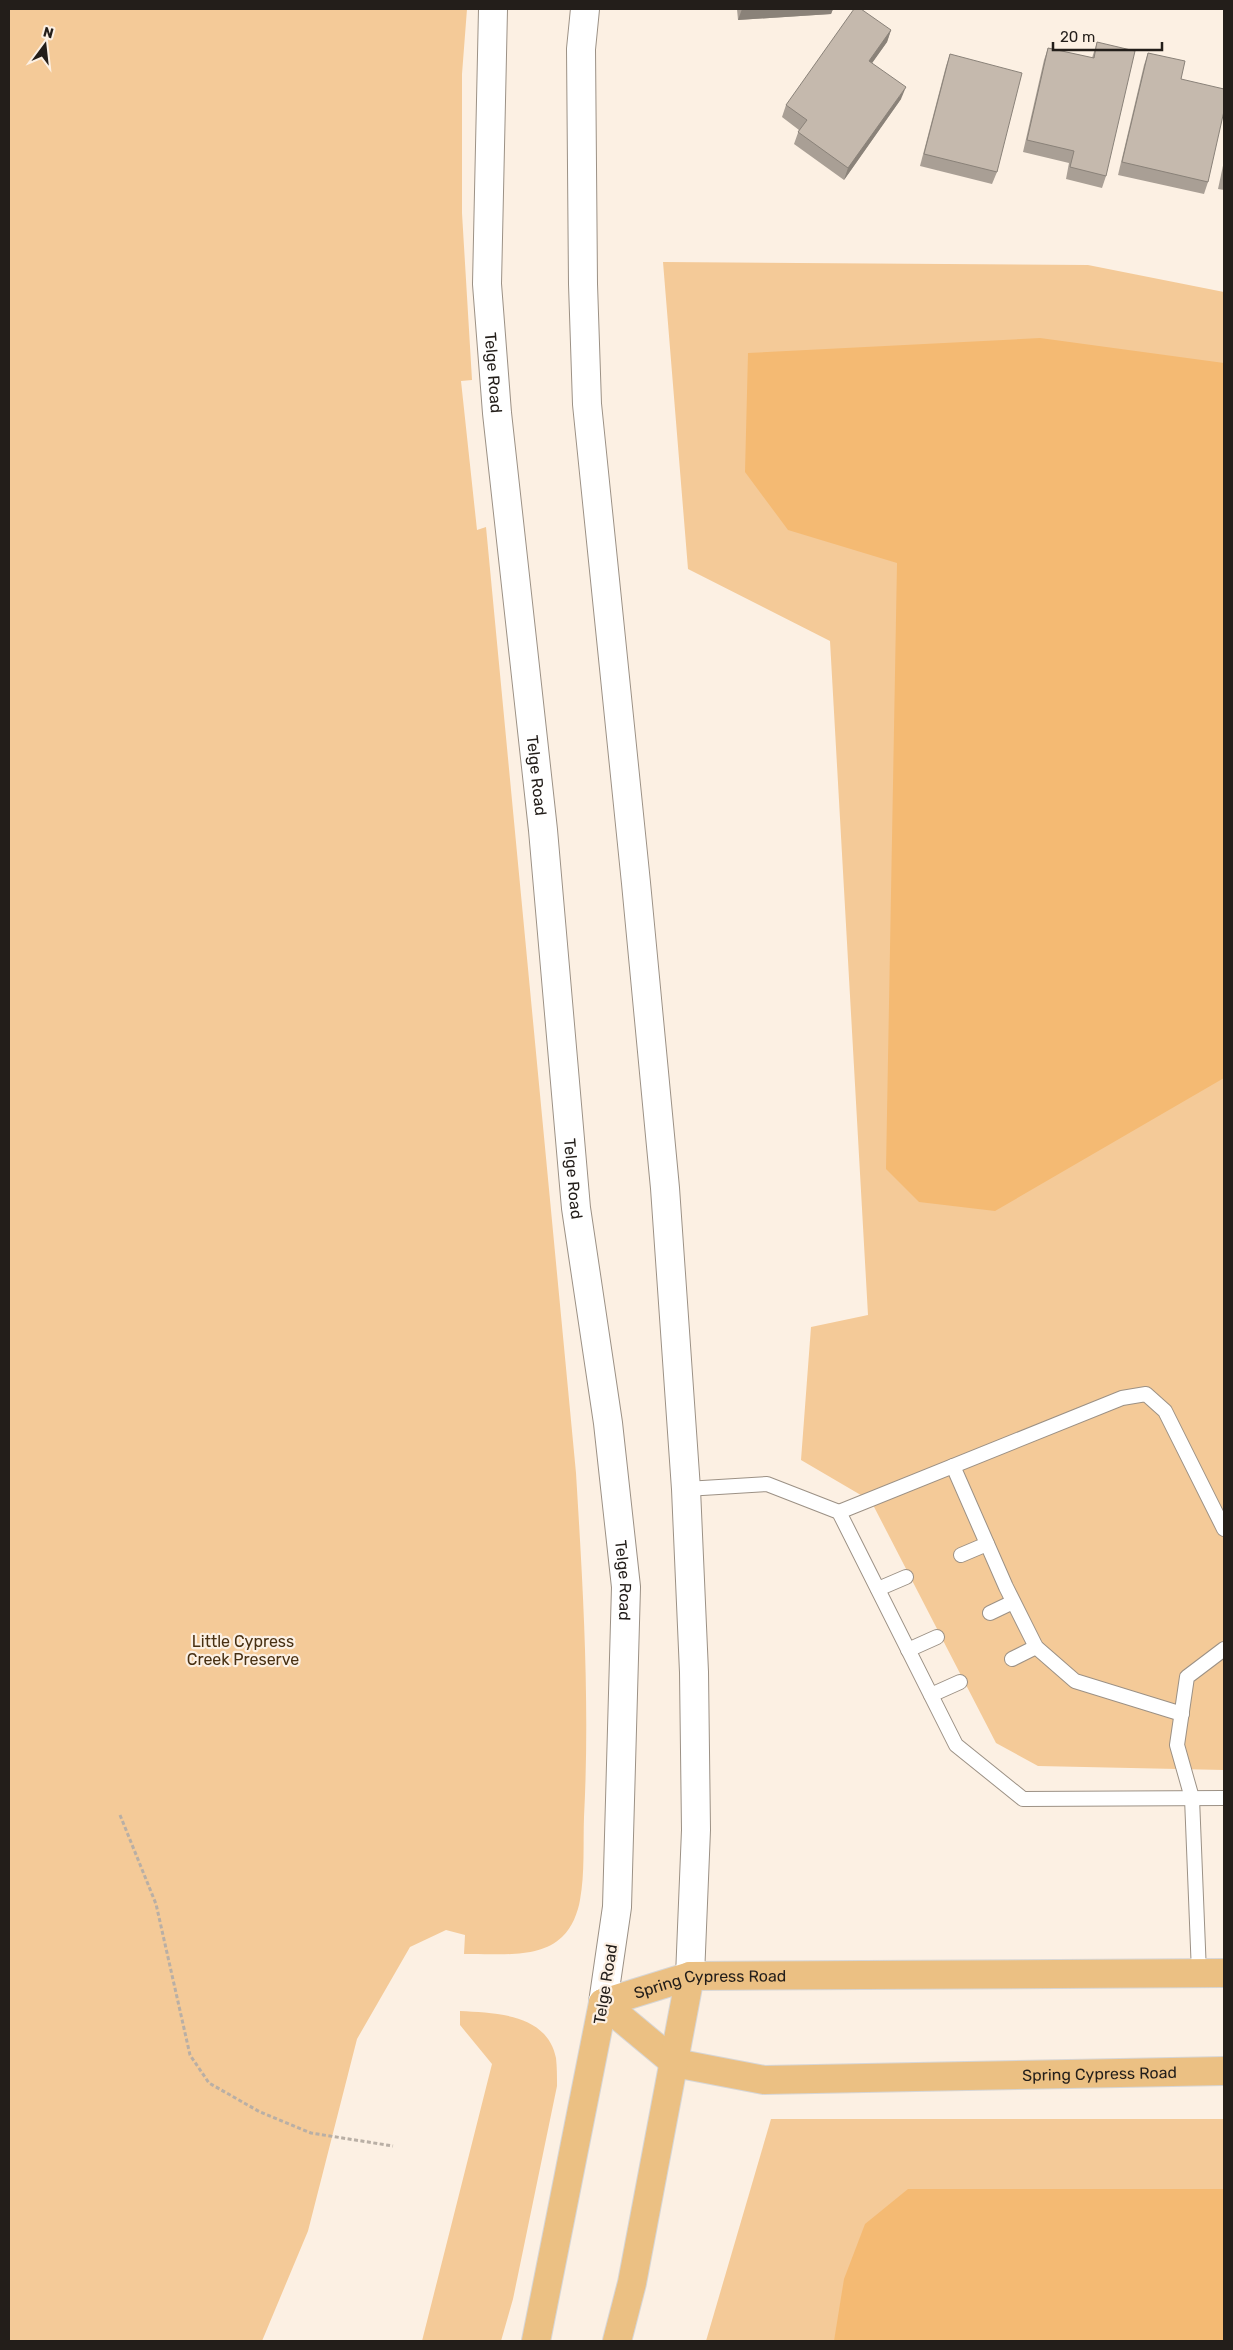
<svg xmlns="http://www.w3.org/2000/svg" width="1233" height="2350" font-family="Rubik,sans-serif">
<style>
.green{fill:#f4ca98}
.water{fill:#f4ba73}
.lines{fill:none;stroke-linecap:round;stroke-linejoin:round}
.service-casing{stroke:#9c9185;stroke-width:16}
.secondary-casing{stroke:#9c9185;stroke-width:30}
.primary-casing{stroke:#d7d6d6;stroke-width:30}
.path{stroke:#b9afa5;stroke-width:3;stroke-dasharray:4 2.5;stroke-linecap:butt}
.service{stroke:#fff;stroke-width:14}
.secondary{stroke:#fff;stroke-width:28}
.primary{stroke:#ebc083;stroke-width:28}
.wall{fill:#a99f95}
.shaded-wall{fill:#8a8279}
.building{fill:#c5b9ad;stroke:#8a8279}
.labels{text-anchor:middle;stroke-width:4.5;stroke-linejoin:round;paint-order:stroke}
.street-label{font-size:16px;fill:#231e1a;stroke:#fcf0e3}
.park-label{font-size:16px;fill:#483012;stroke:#fcf0e3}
</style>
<rect width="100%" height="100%" fill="#fcf0e3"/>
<g class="green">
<path d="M9 9H467L462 74V213L472 380 461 381 477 530 486 527 576 1473C583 1588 590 1702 584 1817 583 1844 585 1873 580 1900 578 1912 572 1928 562 1937 538 1960 495 1953 464 1954L465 1935 446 1930 410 1947 357 2039 308 2231 262 2341H9Z"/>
<polygon points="663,262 1088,265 1224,292 1224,1770 1038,1766 996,1743 871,1501 801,1460 811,1327 868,1315 830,641 688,569"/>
<path d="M460 2011C497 2013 547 2014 556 2058 557 2067 557 2077 557 2086L513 2299 501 2341H422L492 2064 460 2025Z"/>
<polygon points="771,2119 1224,2119 1224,2341 706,2341"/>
</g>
<g class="water">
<polygon points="1040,338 1224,363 1224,1078 995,1211 919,1202 886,1169 897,563 788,530 745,472 748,353"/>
<polygon points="908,2189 1224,2189 1224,2341 834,2341 844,2279 865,2224"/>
</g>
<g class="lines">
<g class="service-casing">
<g id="service">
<polyline points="953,1466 1006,1587 1036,1647 1075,1681 1182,1714"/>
<polyline points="686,1489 767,1484 839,1512 956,1745 1023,1799 1224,1798"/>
<polyline points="839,1512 1122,1398 1146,1394 1165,1411 1224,1529"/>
<polyline points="961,1555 987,1544"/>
<polyline points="878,1589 906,1577"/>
<polyline points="990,1613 1013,1602"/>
<polyline points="908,1650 937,1637"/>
<polyline points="1012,1659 1036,1647"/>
<polyline points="931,1695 960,1682"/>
<polyline points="1199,1973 1192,1798 1177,1745 1187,1677 1224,1649"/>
</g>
</g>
<g class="secondary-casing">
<g id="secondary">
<path id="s1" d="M493 9 487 284 497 413 543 830 576 1208 608 1423 626 1587 617 1907 603 2003"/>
<polyline points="585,9 581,49 583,284 587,404 636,883 665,1188 686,1489 694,1672 696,1830 690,1976"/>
</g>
</g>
<g class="primary-casing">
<g id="primary">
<path id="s2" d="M603 2003 675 2063 764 2080 1224 2071"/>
<path id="s3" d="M603 2003 690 1976 1224 1973"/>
<polyline points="536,2341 603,2003"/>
<polyline points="617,2341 632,2283 690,1976"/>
</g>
</g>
<polyline class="path" points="120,1815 156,1904 190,2055 209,2083 260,2112 311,2133 393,2146"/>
<use href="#service" class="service"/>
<use href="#secondary" class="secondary"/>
<use href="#primary" class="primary"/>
</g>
<g class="wall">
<polygon points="737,9 833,9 831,14 738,20"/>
<polygon points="891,30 887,42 872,63 901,99 844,180 794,144 799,130 782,117 786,105"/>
<polygon points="1097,42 1106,176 1102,188 1066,179 1069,163 1023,152 1044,60 1048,48 1092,58"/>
<polygon points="1148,53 1181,79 1208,182 1204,194 1118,175 1144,65"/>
<polygon points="950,54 997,172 992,184 920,166 946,66"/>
<polygon points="1224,161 1224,190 1218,189"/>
</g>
<g class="shaded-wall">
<polygon points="742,9 833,9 831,14 738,20"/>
<polygon points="891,30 887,42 865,73 869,61"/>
<polygon points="906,87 901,99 844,180 848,168"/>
</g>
<g class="building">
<polygon points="854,9 861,9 891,30 869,61 906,87 848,168 798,132 807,120 786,105"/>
<polygon points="1097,42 1135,51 1106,176 1070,167 1074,151 1027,140 1048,48 1094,58"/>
<polygon points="1148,53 1185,61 1181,79 1224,89 1224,111 1208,182 1122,162"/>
<polygon points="950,54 1022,73 997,172 924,154"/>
</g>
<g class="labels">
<g class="street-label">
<text dy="6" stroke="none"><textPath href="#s1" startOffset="364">Telge Road</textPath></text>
<text dy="6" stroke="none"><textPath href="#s1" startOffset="769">Telge Road</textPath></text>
<text dy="6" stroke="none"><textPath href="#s1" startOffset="1174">Telge Road</textPath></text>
<text dy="6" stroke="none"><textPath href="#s1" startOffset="1579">Telge Road</textPath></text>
<text transform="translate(605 1984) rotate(-81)" y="6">Telge Road</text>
<text dy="6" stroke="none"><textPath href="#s3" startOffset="110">Spring Cypress Road</textPath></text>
<text dy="6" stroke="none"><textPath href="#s2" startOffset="520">Spring Cypress Road</textPath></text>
</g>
<g class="park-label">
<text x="243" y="1647">Little Cypress<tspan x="243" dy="18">Creek Preserve</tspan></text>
</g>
</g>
<rect width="1233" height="2350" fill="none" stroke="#231e1a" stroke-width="20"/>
<g transform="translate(45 45) rotate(15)" stroke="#fcf0e3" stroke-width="4" paint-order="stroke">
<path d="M0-4L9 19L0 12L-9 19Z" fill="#231e1a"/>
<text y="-8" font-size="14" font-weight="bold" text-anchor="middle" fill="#231e1a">N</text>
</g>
<path d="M1053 42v8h109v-8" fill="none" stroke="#231e1a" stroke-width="2.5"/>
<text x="1060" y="42" font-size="15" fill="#231e1a" stroke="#fcf0e3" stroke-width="4" paint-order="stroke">20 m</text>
</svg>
